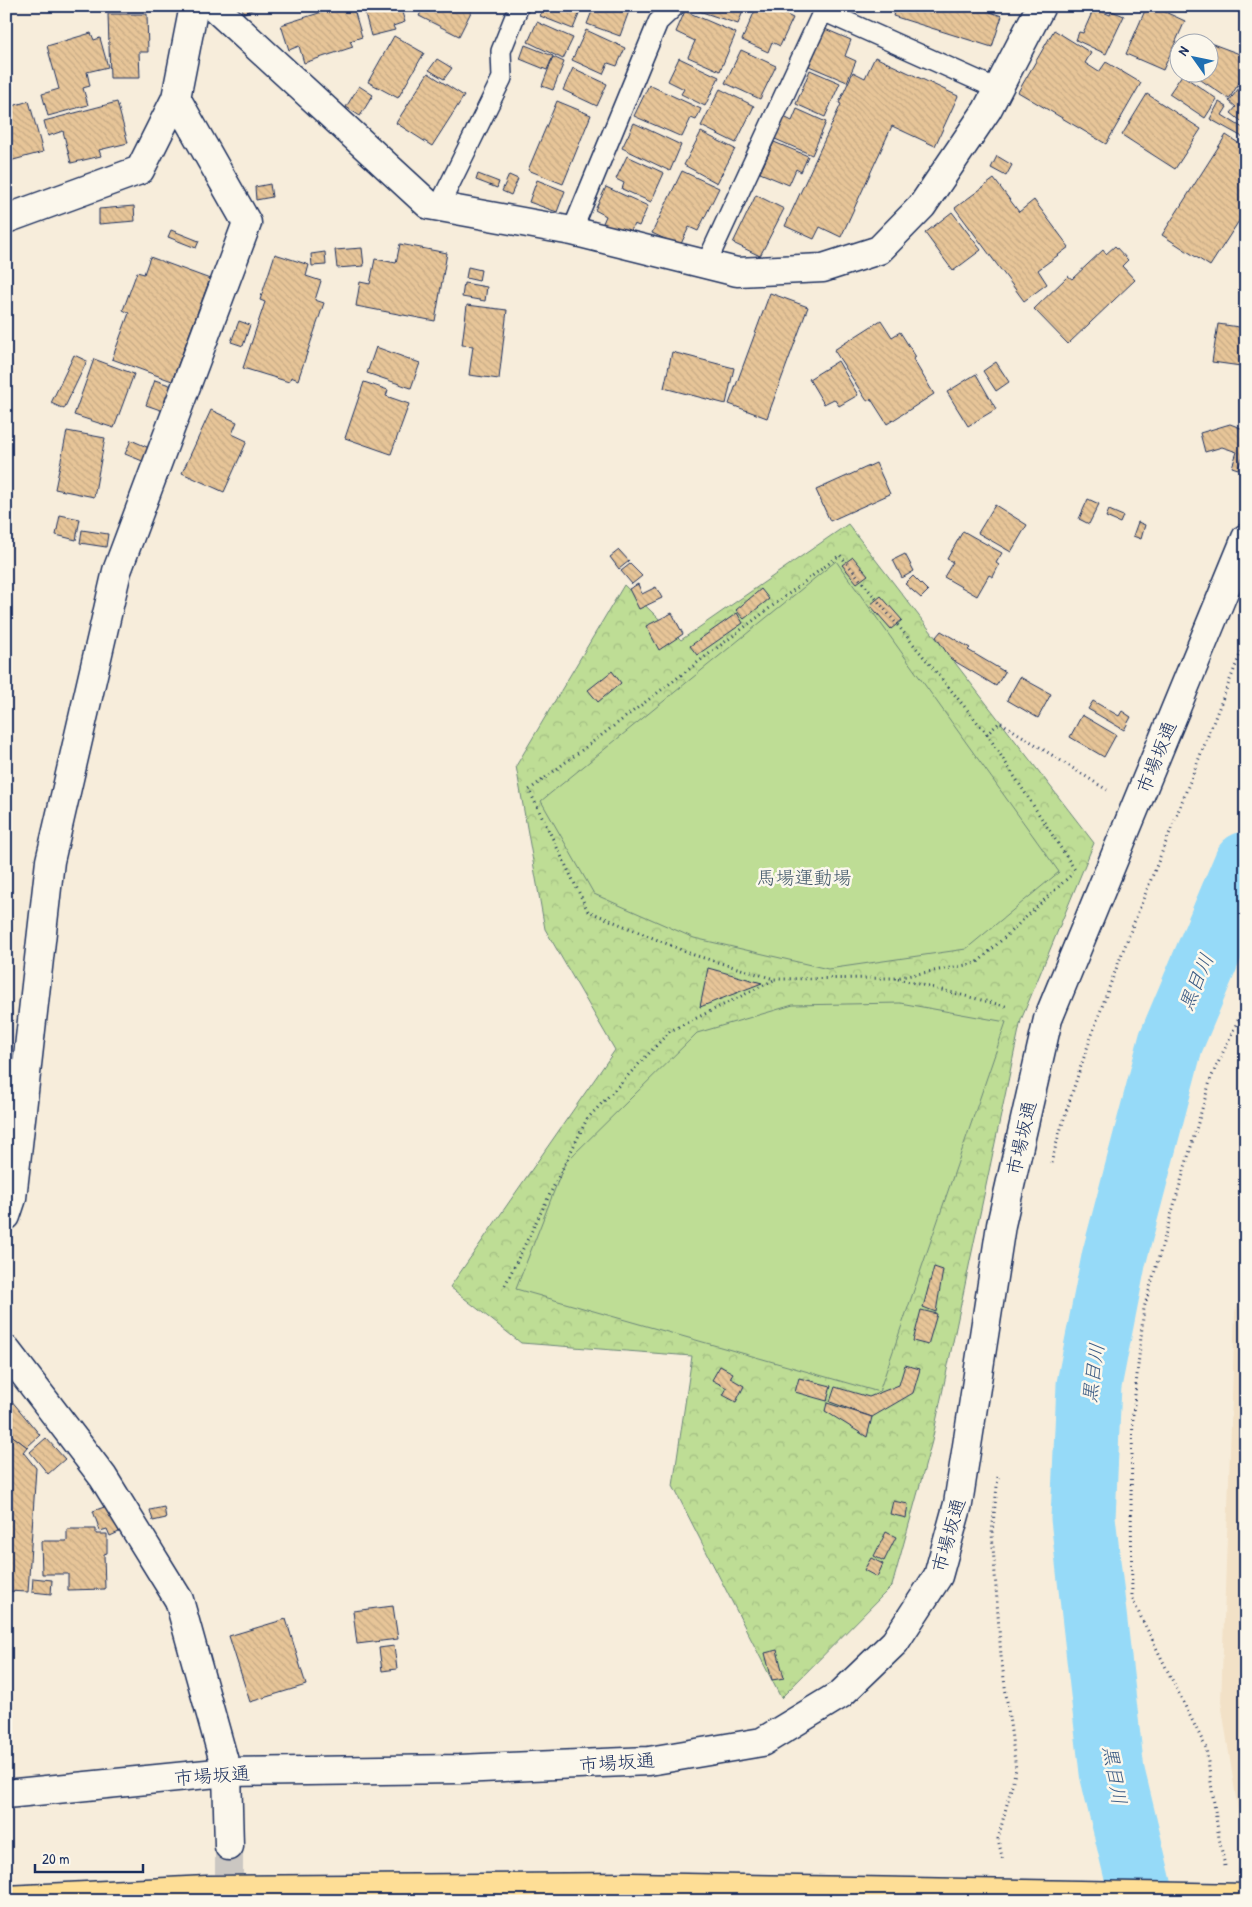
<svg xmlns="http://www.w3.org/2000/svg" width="1252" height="1907" font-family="'Patrick Hand','Klee One',sans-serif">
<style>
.built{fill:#f2e1c7}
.park{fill:url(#park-crowns);stroke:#6c867a}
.pitch{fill:#bedd95;stroke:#6c867a}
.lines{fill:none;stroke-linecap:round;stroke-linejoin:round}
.river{stroke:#96daf8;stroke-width:65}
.building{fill:url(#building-back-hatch);stroke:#1b2f5e}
.minor-tunnel{stroke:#cbc7c2;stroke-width:28;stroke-dasharray:28 14;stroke-linecap:butt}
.service-casing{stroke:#1b2f5e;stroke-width:22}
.minor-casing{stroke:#1b2f5e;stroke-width:31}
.tertiary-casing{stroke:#1b2f5e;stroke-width:31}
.motorway-casing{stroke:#1b2f5e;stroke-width:31}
.path{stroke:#1b2f5e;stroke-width:3;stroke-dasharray:1 4;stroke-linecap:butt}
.service{stroke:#fbf7ec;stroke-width:19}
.minor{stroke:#fbf7ec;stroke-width:28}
.tertiary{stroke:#fbf7ec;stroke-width:28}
.motorway{stroke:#fede96;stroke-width:28}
.motorway-bridge-casing{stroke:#1b2f5e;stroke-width:31;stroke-linecap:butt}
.motorway-bridge{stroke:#fede96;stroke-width:28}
.labels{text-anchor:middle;stroke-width:5;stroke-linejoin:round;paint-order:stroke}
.street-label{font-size:19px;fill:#1b2f5e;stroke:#fbf7ec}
.park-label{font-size:19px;fill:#445a6c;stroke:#fbf7ec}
.water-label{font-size:20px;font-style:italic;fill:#3a5a84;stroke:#fbf7ec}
</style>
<defs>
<pattern id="park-crowns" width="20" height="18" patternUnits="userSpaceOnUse" patternTransform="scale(1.25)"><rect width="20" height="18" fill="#bedd95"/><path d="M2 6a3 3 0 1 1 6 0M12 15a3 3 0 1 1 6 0" fill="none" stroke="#a3be83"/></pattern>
<pattern id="building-back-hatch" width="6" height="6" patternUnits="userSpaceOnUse" patternTransform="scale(1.25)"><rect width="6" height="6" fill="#e7c598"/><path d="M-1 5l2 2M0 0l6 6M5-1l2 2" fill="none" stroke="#c6aa85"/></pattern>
</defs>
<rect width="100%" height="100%" fill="#f7eddb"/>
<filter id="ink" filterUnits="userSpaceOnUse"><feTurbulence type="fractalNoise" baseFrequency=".02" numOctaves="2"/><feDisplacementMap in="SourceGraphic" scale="10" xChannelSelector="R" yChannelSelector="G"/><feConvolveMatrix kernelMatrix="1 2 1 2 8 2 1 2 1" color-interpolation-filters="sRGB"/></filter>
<g filter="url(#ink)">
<polygon class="built" points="1246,1283 1246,1830 1241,1830 1221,1702 1235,1312"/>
<polygon class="park" points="848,524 1094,843 1021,1020 932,1441 892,1586 781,1698 673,1486 692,1356 521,1343 450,1287 615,1050 545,929 516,766 624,585 681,640"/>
<g class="pitch">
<polygon points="836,561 1059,872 966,949 828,969 694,938 594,894 541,801"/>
<polygon points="900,1003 1006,1022 879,1392 516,1289 565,1163 697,1033 793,1005"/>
</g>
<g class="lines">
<polyline class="river" points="1143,1901 1112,1772 1083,1518 1089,1385 1114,1258 1171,1042 1246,864"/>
</g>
<g class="building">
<polygon points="241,6 262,6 244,13"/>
<polygon points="341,6 353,6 362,37 350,41 353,47 304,63 299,46 289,50 281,25"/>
<polygon points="363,6 400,6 405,22 393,26 395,30 371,36"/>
<polygon points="424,6 474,6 459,36 419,16"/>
<polygon points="544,6 580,6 582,7 573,29 540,16"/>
<polygon points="594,6 617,6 629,11 620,36 587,24"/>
<polygon points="690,6 745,6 738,24 690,8"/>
<polygon points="757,6 768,6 793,18 780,46 772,42 768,52 742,40"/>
<polygon points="882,6 992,6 990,12 1002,16 992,47 893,16 895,10"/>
<polygon points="1147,6 1152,6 1185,21 1163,70 1126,54"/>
<polygon points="1094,8 1110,15 1112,11 1124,16 1106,54 1076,40 1079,32 1083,33"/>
<polygon points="685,11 736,33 720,71 688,57 695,41 676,32"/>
<polygon points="108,14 147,14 148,52 139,52 140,78 110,78"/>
<polygon points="537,22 573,38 563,59 528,42"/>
<polygon points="825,29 851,40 845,56 856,61 847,82 809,66"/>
<polygon points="586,30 625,48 617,66 608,63 603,74 572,60"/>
<polygon points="1054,30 1091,53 1085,63 1099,72 1106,62 1141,83 1106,144 1018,92"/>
<polygon points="91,33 94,40 100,38 108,67 87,72 90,86 83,88 88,105 48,116 42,94 59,89 47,46"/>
<polygon points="394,36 424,53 398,98 368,82"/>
<polygon points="1210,43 1237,53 1246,59 1246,72 1229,99 1192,74 1193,72 1210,72"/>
<polygon points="525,45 553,56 547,70 520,59"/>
<polygon points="741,50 776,66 760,99 725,83"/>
<polygon points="553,57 564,62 553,90 542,86"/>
<polygon points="875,57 958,96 935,146 892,126 841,237 820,227 814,239 785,226 841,104 839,103 853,72 865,78"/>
<polygon points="679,58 719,77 705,106 681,94 684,89 668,81"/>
<polygon points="437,59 452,68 444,79 429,70"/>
<polygon points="573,68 607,84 597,106 563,90"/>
<polygon points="810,70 840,83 825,117 796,104"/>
<polygon points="428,73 464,96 432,146 396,123"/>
<polygon points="1182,75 1217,99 1205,118 1169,94"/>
<polygon points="1246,79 1246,125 1231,113 1236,107 1229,101"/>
<polygon points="649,85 701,109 696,120 691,118 682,137 634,116"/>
<polygon points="359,86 373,95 360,116 346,107"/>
<polygon points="720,89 754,106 736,143 701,126"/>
<polygon points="1147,94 1201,129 1175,169 1122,135"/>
<polygon points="29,101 43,152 6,162 6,108"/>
<polygon points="557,101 591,115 563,184 528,170"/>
<polygon points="117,102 128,143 99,150 101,156 71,163 63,131 48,136 44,121"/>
<polygon points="1219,102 1227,107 1222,115 1246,130 1246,139 1210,119"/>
<polygon points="797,109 826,122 812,155 775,139 784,117 792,121"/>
<polygon points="634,123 681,145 670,171 622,148"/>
<polygon points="701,132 735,149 717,183 684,165"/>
<polygon points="1226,135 1246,148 1246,210 1210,266 1162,235"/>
<polygon points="774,142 808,156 801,172 796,169 789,185 760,173"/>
<polygon points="627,156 664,173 651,202 622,189 624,183 616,179"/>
<polygon points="997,156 1012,165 1006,176 991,168"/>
<polygon points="682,171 719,188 698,231 689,227 680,246 652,233"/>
<polygon points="478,174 499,182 497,188 476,180"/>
<polygon points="509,175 518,179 511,195 502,191"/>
<polygon points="994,179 1019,212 1034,200 1069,247 1038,270 1047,284 1024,301 955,208"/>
<polygon points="537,180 565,191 557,212 529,202"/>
<polygon points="270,184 272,197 256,200 255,187"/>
<polygon points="606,187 648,206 639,226 634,224 629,235 603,223 606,216 595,210"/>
<polygon points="756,195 784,209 760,256 733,243"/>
<polygon points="134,206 135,221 99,224 99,209"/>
<polygon points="952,212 981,250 953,271 925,233"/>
<polygon points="171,230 199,241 196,248 168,237"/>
<polygon points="400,244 447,253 435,321 356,306 360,282 370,284 375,259 396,263"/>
<polygon points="1115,246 1128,260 1122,266 1135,280 1068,344 1034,309 1068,276 1072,279 1103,250 1106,254"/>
<polygon points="362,248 364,266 337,268 335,250"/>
<polygon points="325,252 326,265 312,266 311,254"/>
<polygon points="275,254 309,265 306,276 321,281 315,300 324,303 298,380 291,377 289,382 243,368 265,302 260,300"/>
<polygon points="150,257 210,279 172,381 112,359 129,313 123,310 137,272 144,274"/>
<polygon points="468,267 481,270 479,281 466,278"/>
<polygon points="464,283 487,287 485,301 462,297"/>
<polygon points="770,293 808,307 767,418 729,404"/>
<polygon points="467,305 507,310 499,379 469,375 473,346 462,345"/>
<polygon points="881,320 892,337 900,332 916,357 913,359 934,394 887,424 871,399 867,401 834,350"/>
<polygon points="239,321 250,325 243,346 231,342"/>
<polygon points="1218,324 1246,328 1241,366 1212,362"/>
<polygon points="376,347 420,363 411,388 367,373"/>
<polygon points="672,352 734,368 726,404 664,388"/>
<polygon points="74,355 87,361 64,409 51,403"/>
<polygon points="94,359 134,374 114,428 74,415"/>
<polygon points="838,361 858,395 839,406 834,399 824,404 809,379"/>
<polygon points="996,362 1009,382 996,391 983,371"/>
<polygon points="976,374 996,409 968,426 947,392"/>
<polygon points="155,380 178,388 169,413 146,405"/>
<polygon points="364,382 388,390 386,396 409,404 391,454 345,438"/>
<polygon points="211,410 237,422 232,434 247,441 224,492 182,473"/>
<polygon points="1230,424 1246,430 1246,446 1238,469 1232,467 1237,452 1222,447 1205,452 1200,433"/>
<polygon points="67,431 105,438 94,497 55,489"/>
<polygon points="131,440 156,451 150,464 125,454"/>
<polygon points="876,463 890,494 830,521 816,490"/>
<polygon points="1088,499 1099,504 1089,524 1079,519"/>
<polygon points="995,505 1027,525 1011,552 978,533"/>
<polygon points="1109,510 1123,516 1120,523 1106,517"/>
<polygon points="60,515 80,519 76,540 56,535"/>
<polygon points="1138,522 1145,525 1141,539 1133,536"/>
<polygon points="82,530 108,534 106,547 80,543"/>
<polygon points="963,531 1002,553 996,563 999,565 993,577 989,575 977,596 944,577 953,562 947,559"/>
<polygon points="619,550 629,561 619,569 610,557"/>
<polygon points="905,554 914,571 902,578 893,560"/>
<polygon points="853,557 868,575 857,583 842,565"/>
<polygon points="630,564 642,576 632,584 621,571"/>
<polygon points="913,576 928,591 921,598 905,584"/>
<polygon points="638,584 642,594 656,587 662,598 639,609 629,589"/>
<polygon points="761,589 769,599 744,619 736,610"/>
<polygon points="881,596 902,620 891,629 870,605"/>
<polygon points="672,613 683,634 659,650 646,626"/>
<polygon points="737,613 743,623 697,655 690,646"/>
<polygon points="941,631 970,648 968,650 1005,672 996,686 951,659 936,637"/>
<polygon points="612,671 621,683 598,702 588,690"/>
<polygon points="1020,677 1051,694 1038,718 1007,700"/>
<polygon points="1093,701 1119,716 1122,711 1131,717 1124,730 1088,709"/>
<polygon points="1082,715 1116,735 1104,757 1070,737"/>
<polygon points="708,968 762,983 700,1007"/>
<polygon points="934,1267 943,1270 936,1312 923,1307"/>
<polygon points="921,1310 937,1314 928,1345 913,1341"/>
<polygon points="905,1365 920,1369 913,1393 872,1417 830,1402 835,1387 869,1397 899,1385"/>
<polygon points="720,1366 733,1373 730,1378 744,1386 736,1402 723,1395 727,1388 712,1380"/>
<polygon points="799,1378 831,1386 827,1401 795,1392"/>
<polygon points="6,1394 40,1435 27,1447 6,1431"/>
<polygon points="827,1403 872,1417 867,1437 825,1411"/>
<polygon points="6,1431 27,1447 23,1452 36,1468 28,1592 6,1591"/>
<polygon points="46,1438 65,1459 48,1474 30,1452"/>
<polygon points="893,1501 908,1504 906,1518 890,1514"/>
<polygon points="110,1505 119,1532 110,1536 107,1529 100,1531 93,1511"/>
<polygon points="164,1507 166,1518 153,1521 150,1510"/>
<polygon points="67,1529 96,1529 96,1534 107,1534 107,1553 104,1554 105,1589 68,1590 68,1574 42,1574 41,1541 67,1541"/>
<polygon points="886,1532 896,1537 884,1561 874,1556"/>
<polygon points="871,1558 883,1564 877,1577 864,1570"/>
<polygon points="33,1578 52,1580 51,1594 32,1592"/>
<polygon points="393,1606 398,1639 357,1644 353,1611"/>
<polygon points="286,1619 306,1685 250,1702 229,1636"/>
<polygon points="394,1646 397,1669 382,1671 379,1648"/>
<polygon points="777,1650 784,1678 772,1680 765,1653"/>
</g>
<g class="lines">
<polyline class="minor-tunnel" points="229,1846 229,1901"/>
<g class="service-casing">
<g id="service">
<polyline points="439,206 502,78 501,51 519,6"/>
<polyline points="572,231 658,22 675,6"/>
<polyline points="706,264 823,11 997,89"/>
</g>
</g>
<g class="minor-casing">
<g id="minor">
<polyline points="213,6 429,205 572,231 737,272 823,268 879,250 922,206 987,110 1041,6"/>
<polyline points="6,219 140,170 176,98 194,6"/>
<polyline points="6,1216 12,1198 50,861 117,571 247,223 176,98"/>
<polyline points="6,1350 103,1477 179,1600 227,1772 229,1846"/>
</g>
</g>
<g class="tertiary-casing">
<polyline id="tertiary" points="6,1794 227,1772 459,1769 649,1761 762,1742 841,1694 895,1642 938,1576 958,1504 1001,1225 1048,1019 1246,538"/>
</g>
<g class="motorway-casing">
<polyline id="motorway" points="6,1900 207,1890 630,1887"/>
</g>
<g class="path">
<polyline points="987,734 1075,870"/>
<polyline points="1070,876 977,963 895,978 774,979 694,955 588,911 529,790 840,555 987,734 1000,722 1107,790"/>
<polyline points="898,979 1009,1007"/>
<path d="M1051 1163C1077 1069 1112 978 1148 887 1181 805 1213 722 1246 640"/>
<polyline points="505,1285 587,1119 670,1031 774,980"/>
<polyline points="998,1477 992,1533 1001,1656 1016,1769 998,1839 1003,1861"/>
<polyline points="1225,1866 1219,1838 1206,1748 1132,1599 1131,1497 1133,1414 1144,1308 1211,1078 1246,1003"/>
</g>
<use href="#service" class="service"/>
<use href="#minor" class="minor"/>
<use href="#tertiary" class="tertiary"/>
<use href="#motorway" class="motorway"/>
<g class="motorway-bridge-casing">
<polyline id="motorway-bridge" points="630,1887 1246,1898"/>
</g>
<use href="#motorway-bridge" class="motorway-bridge"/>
</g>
</g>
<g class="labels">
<g class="street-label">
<text transform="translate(1156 757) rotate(-68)" y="7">市場坂通</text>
<text transform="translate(1021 1138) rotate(-77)" y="7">市場坂通</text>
<text transform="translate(948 1535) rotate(-74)" y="7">市場坂通</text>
<text transform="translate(617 1762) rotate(-4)" y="7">市場坂通</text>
<text transform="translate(212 1775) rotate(-4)" y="7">市場坂通</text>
</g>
<g class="park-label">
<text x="804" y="884">馬場運動場</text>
</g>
<g class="water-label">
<text transform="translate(1196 982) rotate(-67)" y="7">黒目川</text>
<text transform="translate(1093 1373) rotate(-82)" y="7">黒目川</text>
<text transform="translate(1115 1775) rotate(80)" y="7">黒目川</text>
</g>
</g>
<rect width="1252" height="1907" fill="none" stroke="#fbf7ec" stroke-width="25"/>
<rect x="12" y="12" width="1227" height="1882" fill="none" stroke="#1b2f5e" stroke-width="2" filter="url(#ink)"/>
<g transform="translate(1194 58) rotate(303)"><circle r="24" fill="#fbf7ec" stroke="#a1a7b3"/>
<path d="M0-4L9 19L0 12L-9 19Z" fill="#1f6fb2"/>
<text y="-8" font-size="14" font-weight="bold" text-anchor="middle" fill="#1b2f5e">N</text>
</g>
<path d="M35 1864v8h108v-8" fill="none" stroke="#1b2f5e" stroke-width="2.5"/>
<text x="42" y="1864" font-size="15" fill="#1b2f5e" stroke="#fbf7ec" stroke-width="4" paint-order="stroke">20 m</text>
</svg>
